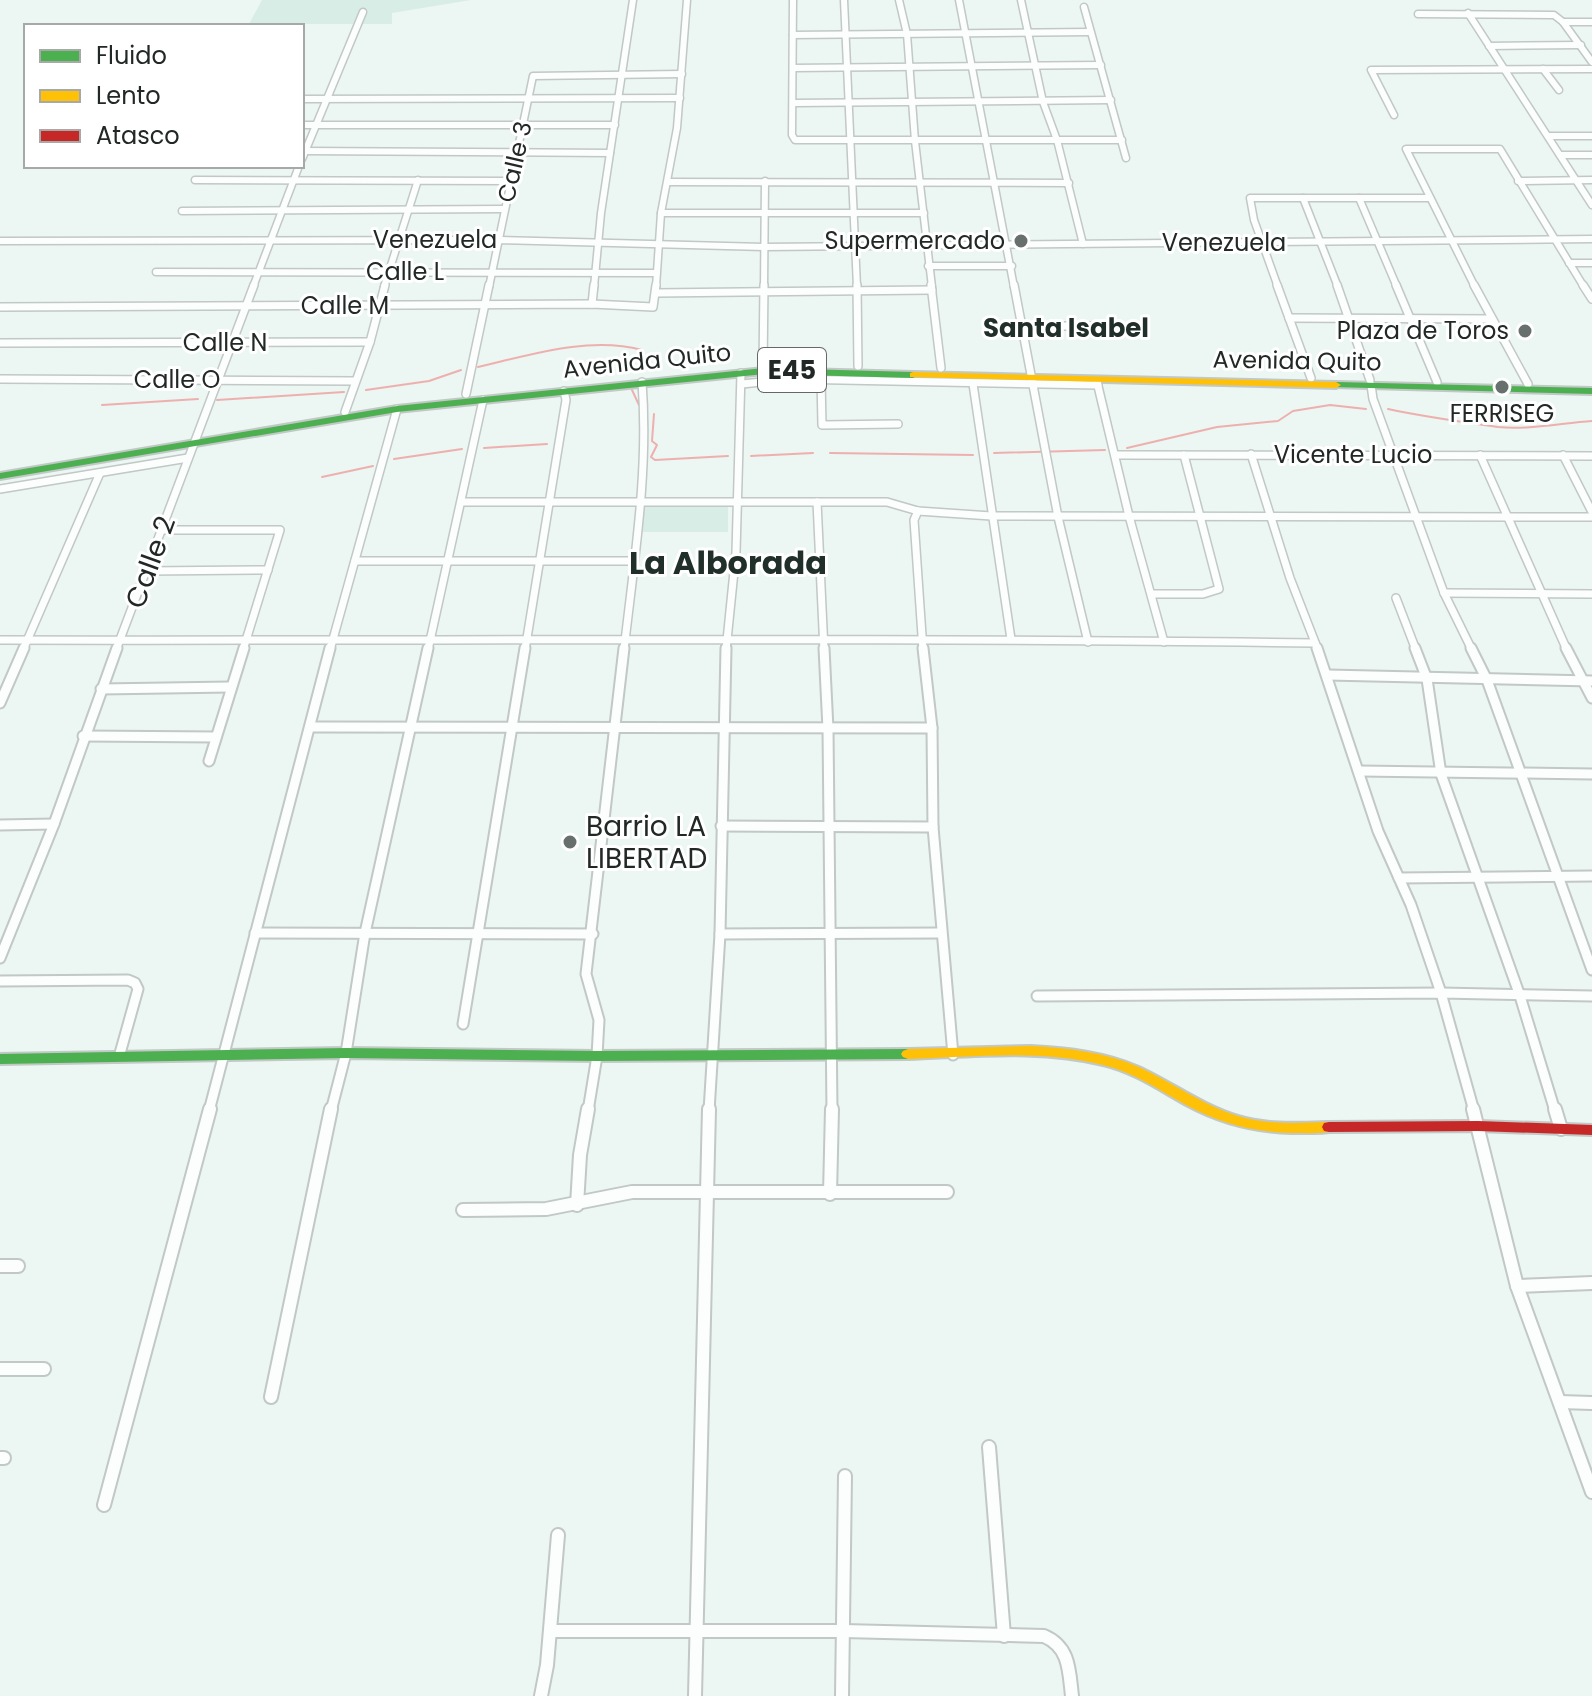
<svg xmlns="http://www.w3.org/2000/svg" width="1592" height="1696" font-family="Poppins,sans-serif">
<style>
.built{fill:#d9ede7}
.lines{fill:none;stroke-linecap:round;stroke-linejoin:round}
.stream{stroke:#edb0ae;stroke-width:2}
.street-far3-casing{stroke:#c1c8c6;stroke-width:9}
.street-far2-casing{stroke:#c1c8c6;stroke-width:10}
.street-far1-casing{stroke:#c1c8c6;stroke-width:13}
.street-casing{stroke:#c1c8c6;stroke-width:16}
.fast-casing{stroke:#c1c8c6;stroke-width:4}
.slow-casing{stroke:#c1c8c6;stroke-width:4}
.jam-casing{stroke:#c1c8c6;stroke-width:4}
.street-far3{stroke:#fcfefd;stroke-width:6}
.street-far2{stroke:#fcfefd;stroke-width:7}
.street-far1{stroke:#fcfefd;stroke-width:9}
.street{stroke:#fcfefd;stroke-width:12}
.fast{fill:#4caf50;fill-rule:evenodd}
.slow{fill:#ffc107;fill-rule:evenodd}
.jam{fill:#c62828;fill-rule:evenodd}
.poi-dot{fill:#68706e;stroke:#fff;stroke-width:3}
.labels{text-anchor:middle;stroke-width:6;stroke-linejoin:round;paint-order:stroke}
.far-street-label{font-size:24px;fill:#212826;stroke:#fff}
.far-poi-label{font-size:24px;fill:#212826;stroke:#fff;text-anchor:end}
.far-quarter-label{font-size:26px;font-weight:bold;fill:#212f2b;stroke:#fff}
.shield{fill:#fff;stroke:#646867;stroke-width:2}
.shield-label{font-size:26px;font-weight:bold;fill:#212826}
.street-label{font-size:28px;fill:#212826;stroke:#fff}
.poi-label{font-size:28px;fill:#212826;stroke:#fff;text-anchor:start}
.quarter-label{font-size:32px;font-weight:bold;fill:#212f2b;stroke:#fff}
</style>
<rect width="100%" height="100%" fill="#ecf6f3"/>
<g class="built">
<polygon points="262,0 471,0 392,13 392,24 249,24"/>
<polygon points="644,505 728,505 728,532 641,532"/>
</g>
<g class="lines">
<g class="stream">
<path d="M478 367C530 355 589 336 642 350L644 361 633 372"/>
<polyline points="366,390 429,381 461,370"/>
<polyline points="632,390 639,405"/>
<polyline points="217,400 344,392"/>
<polyline points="102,405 198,399"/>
<path d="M1388 409C1425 417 1462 422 1498 427 1528 430 1562 423 1592 421"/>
<polyline points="654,414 652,441 657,445 651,457 655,460 728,456"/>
<polyline points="484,448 547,444"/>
<polyline points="1127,448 1217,427 1278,421 1293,411 1330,405 1366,409"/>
<polyline points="830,453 973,455"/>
<polyline points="994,453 1105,450"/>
<polyline points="751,456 813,453"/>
<polyline points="394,459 462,449"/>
<polyline points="322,477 373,466"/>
</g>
<g class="street-far3-casing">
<g id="street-far3">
<polyline points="793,0 792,135 795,140 1122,140"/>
<polyline points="844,0 857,287"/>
<polyline points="899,0 907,34 915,141 932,287"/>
<polyline points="959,0 1014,287"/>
<polyline points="1021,0 1043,102 1057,140 1083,244"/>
<polyline points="1084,7 1126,158"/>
<polyline points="1468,13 1592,205"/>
<polyline points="1418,14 1554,15 1563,22 1592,62"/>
<polyline points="1563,22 1592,22"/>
<polyline points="793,35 1090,32"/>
<polyline points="1489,46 1581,45"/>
<polyline points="793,68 1101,65"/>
<polyline points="1543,69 1559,90"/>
<polyline points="302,99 680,98"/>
<polyline points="794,103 1111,100"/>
<polyline points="1394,115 1371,70 1592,69"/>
<polyline points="302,125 615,125"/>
<polyline points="1548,136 1592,136"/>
<polyline points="302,151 610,153"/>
<polyline points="1560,155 1592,155"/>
<polyline points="302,159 363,12"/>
<polyline points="195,180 511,181"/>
<polyline points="1518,181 1592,180"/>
<polyline points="668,182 1069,183"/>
<polyline points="1303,198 1338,287"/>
<polyline points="1359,198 1397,287"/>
<polyline points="182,211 503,209"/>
<polyline points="661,213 924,213"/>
<polyline points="0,241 499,240 765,247 1592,239"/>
<polyline points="1569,263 1592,263"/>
<polyline points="928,266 1012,266"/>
<polyline points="156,272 655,273"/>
<polyline points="253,287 299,166"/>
<polyline points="384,287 418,180"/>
<polyline points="489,287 533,76 682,74"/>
<polyline points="594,287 601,213 633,0"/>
<polyline points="656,287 661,213 677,128 687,0"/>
<polyline points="764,287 765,181"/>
<polyline points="1278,287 1254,220 1250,198 1430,198"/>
<polyline points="1475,287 1406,149 1500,149 1584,287"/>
</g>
</g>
<g class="street-far2-casing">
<g id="street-far2">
<polyline points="857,285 858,366"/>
<polyline points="931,285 941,368"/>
<polyline points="1014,285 1058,517 1088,642"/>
<polyline points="1277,285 1311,378"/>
<polyline points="1337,285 1370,380"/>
<polyline points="1396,285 1437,382"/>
<polyline points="1474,285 1528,384"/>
<polyline points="1583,285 1592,299"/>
<polyline points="657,293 932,290"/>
<polyline points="592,304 594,285"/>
<polyline points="0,307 592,304 653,307 656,285"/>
<polyline points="1289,318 1490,319"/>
<polyline points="1024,326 1116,326"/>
<polyline points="0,343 370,342"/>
<polyline points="763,367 764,285"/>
<polyline points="0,379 355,381"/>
<polyline points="821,379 822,425 898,424"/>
<polyline points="1097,382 1129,516 1164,642"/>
<polyline points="742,384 791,379 1098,385"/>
<polyline points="973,384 1011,639"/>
<polyline points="1371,385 1373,399 1444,593 1472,650"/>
<polyline points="466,394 489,285"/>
<polyline points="345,412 370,342 385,285"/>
<polyline points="1251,454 1290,578 1318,650"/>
<polyline points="1115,455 1592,456"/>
<polyline points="1480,455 1567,650"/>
<polyline points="1563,455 1592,512"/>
<polyline points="0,489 188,458"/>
<polyline points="461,502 887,502 918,511 991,516 1592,517"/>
<polyline points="817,502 824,650"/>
<polyline points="918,511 914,520 923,650"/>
<polyline points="162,530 280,530 243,650"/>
<polyline points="355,561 632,561"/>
<polyline points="147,571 268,570"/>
<polyline points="1444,593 1592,594"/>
<polyline points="1152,594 1203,594 1219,589 1184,455"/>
<polyline points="1396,598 1416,650"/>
<path d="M0 640C438 641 877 637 1315 643"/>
<polyline points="23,650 100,473"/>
<polyline points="116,650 254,285"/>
<polyline points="330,650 397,409"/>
<polyline points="428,650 483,400"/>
<polyline points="525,650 566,400 564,391"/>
<path d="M624 650C634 561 649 471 642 382"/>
<polyline points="726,650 736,552 741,373"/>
</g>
</g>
<g class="street-far1-casing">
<g id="street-far1">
<polyline points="824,648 828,729 832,1111"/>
<polyline points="923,648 932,728 933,827 953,1055"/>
<polyline points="1317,648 1378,831 1411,905 1441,993 1474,1111"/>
<polyline points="1415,648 1427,679 1441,774 1520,996 1555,1111"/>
<polyline points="1471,648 1487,680 1592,970"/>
<polyline points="1566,648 1592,698"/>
<polyline points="1328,675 1592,681"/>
<polyline points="101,689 230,687"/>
<polyline points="0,703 24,648"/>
<polyline points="312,727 932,728"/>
<polyline points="83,736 216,737"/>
<polyline points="209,761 244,648"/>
<polyline points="1360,771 1592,774"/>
<polyline points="0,825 54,824"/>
<polyline points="721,826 933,827"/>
<polyline points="1399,878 1592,876"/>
<polyline points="255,933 593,934"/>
<polyline points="720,934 941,933"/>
<polyline points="0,958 54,824 117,648"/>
<polyline points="0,981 128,980 135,983 138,989 119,1057"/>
<polyline points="1037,996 1441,993 1592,996"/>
<polyline points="463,1024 525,648"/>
<polyline points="209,1111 330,648"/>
<polyline points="331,1111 346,1053 365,933 428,648"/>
<polyline points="588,1111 597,1056 599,1020 586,974 624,648"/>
<polyline points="709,1111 720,934 726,648"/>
</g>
</g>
<g class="street-casing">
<g id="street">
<polyline points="1473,1109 1517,1286 1592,1492"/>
<polyline points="1555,1109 1561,1129"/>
<polyline points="830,1194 832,1109"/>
<polyline points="577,1205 580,1155 588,1109"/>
<polyline points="463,1210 546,1209 632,1192 947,1192"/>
<polyline points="0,1266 18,1266"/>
<polyline points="1517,1286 1592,1283"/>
<polyline points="0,1369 44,1369"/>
<polyline points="271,1397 331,1109"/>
<polyline points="1560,1402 1592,1403"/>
<polyline points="989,1447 1004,1636"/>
<polyline points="0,1458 4,1458"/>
<polyline points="104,1505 210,1109"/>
<path d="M550 1631H843L1044 1636C1070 1647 1069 1671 1072 1696"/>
<polyline points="541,1696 547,1665 558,1535"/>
<polyline points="695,1696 709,1109"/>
<polyline points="842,1696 845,1476"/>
</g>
</g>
<g class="fast-casing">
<g id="fast">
<polygon points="765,368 913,372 918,375 913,378 765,374 397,412 0,479 0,473 397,406"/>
<polygon points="1336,382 1592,388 1592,394 1333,387 1331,385"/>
<polygon points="346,1048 597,1051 908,1049 913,1051 915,1054 913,1057 908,1059 597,1061 346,1058 0,1064 0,1054"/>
</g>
</g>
<g class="slow-casing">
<g id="slow">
<polygon points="913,372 1336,382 1341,385 1336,388 910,377 910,373"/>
<path d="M1031 1046C1068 1048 1105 1052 1139 1067 1172 1082 1202 1105 1238 1116 1267 1125 1299 1123 1329 1122L1334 1123 1336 1127 1334 1131C1321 1134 1305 1133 1291 1133 1253 1132 1219 1123 1186 1105 1159 1090 1133 1072 1103 1065 1040 1049 972 1057 908 1059L903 1057 901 1054 903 1051 908 1049Z"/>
</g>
</g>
<g class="jam-casing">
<polygon id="jam" points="1478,1121 1592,1125 1592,1135 1478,1131 1329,1132 1324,1131 1322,1127 1324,1123 1329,1122"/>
</g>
<use href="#street-far3" class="street-far3"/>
<use href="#street-far2" class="street-far2"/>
<use href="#street-far1" class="street-far1"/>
<use href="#street" class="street"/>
<use href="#fast" class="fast"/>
<use href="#slow" class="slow"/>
<use href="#jam" class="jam"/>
</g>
<g class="poi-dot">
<circle cx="1021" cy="241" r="8"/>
<circle cx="1525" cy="331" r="8"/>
<circle cx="1502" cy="387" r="8"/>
<circle cx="570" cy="842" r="8"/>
</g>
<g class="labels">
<g class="far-street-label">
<text transform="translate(515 162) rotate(-77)" y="8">Calle 3</text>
<text x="435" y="248">Venezuela</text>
<text x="1224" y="251">Venezuela</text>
<text x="405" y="280">Calle L</text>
<text x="345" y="314">Calle M</text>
<text x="225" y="351">Calle N</text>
<text transform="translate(647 361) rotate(-6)" y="8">Avenida Quito</text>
<text transform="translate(1297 361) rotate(1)" y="8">Avenida Quito</text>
<text x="177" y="388">Calle O</text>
<text x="1353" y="463">Vicente Lucio</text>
</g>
<g class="far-poi-label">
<text x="1005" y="249">Supermercado</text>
<text x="1509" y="339">Plaza de Toros</text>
<text x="1502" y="422" text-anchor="middle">FERRISEG</text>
</g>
<g class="far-quarter-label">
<text x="1066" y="337">Santa Isabel</text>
</g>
<rect class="shield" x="758" y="348" width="68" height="44" rx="6"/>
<g class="shield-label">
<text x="792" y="379">E45</text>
</g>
<g class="street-label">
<text transform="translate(150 562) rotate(-70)" y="10">Calle 2</text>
</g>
<g class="poi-label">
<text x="586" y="836">Barrio LA<tspan x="586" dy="32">LIBERTAD</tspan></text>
</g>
<g class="quarter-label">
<text x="728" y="574">La Alborada</text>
</g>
</g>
<rect x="24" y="24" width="280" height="144" fill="#ffffff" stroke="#a6a9a8" stroke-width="2"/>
<rect x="40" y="50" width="40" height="12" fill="#4caf50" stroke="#a6a9a8" stroke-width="2"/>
<text x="96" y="64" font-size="24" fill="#212826">Fluido</text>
<rect x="40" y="90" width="40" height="12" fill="#ffc107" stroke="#a6a9a8" stroke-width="2"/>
<text x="96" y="104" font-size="24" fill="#212826">Lento</text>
<rect x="40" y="130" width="40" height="12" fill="#c62828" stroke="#a6a9a8" stroke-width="2"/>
<text x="96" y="144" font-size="24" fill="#212826">Atasco</text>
</svg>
